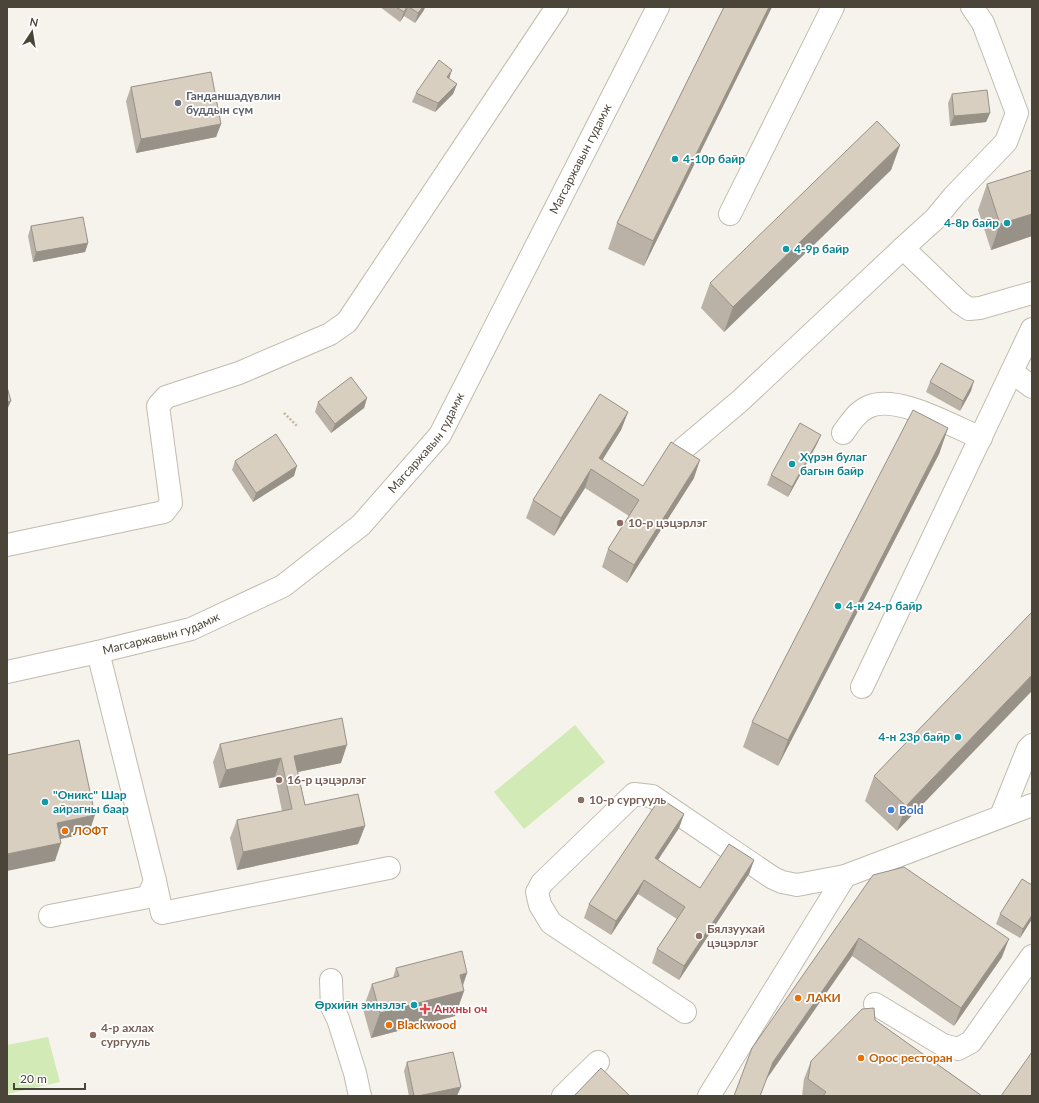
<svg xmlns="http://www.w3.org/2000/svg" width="1039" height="1103" font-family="Lato,sans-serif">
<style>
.green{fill:#d2eab5}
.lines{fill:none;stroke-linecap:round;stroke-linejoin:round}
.minor-casing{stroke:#c2bbae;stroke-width:24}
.path{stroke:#c4b79f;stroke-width:2.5;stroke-dasharray:2 2;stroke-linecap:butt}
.minor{stroke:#fff;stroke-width:22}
.wall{fill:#bab2a6}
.shaded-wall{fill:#979187}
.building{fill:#d8cfc1;stroke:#979187}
.worship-dot{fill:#6b7280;stroke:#fff;stroke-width:1.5}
.culture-dot{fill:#0f9aa8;stroke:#fff;stroke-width:1.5}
.education-dot{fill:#8d6e63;stroke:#fff;stroke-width:1.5}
.shop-dot{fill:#3f7fe0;stroke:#fff;stroke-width:1.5}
.food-dot{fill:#e8710a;stroke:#fff;stroke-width:1.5}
.health-dot{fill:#e0444e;stroke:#fff;stroke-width:1.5}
.labels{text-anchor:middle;stroke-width:3.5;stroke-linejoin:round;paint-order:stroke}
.worship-label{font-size:12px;font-weight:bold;fill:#5b616d;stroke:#fff;text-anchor:start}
.street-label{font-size:12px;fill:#4b4439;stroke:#fff}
.culture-label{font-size:12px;font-weight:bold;fill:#0d838f;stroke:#fff;text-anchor:start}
.education-label{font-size:12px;font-weight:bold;fill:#785e54;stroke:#fff;text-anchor:start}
.shop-label{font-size:12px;font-weight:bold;fill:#366cbe;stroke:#fff;text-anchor:start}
.food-label{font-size:12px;font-weight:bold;fill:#c56008;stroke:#fff;text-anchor:start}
.health-label{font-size:12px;font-weight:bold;fill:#be3a42;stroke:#fff;text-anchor:start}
</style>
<rect width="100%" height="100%" fill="#f6f3ec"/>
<g class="green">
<polygon points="575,725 605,762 524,829 494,792"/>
<polygon points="48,1037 60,1082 7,1094 7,1045"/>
</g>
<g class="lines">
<g class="minor-casing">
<g id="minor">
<polyline points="730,214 833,7"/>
<polyline points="903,248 935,219 954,196 1006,142 1017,113 983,23 972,7"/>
<polyline points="1012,372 1032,387"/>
<path d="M843 433C850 423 857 412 868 407 896 393 954 427 981 438"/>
<polyline points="683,449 740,401 903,248 960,303 969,309 980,308 1032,293"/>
<polyline points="7,545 164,512 171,503 158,406 166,397 239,373 330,334 347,322 557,7"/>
<path id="s1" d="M7 672 98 652 191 629 283 586 361 525 440 435 658 7"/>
<polyline points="862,687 1032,329"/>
<polyline points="1001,816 1028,749 1032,745"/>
<polyline points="155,881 162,913 389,868"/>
<polyline points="50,916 148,897 155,881 98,652"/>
<polyline points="331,980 332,1007 338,1019 355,1073 360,1096"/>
<polyline points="875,1004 943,1045 958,1049 971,1042 1032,956"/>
<polyline points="685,1012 551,923 540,905 537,892 542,883 634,794 652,796 773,878 782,882 797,885 845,876"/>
<polyline points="563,1096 598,1062"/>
<polyline points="709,1096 845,876 1032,805"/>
</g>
</g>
<polyline class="path" points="284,413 297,426"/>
<use href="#minor" class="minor"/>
</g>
<g class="wall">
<polygon points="380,7 425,7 424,10 415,23 404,16 400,22"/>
<polygon points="724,7 772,7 644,266 608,249 617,223"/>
<polygon points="449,79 457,84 453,94 435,112 412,102 416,93"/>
<polygon points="131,87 221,124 216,137 136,153 126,101"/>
<polygon points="952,94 990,113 986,122 950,126 948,103"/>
<polygon points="900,145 891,170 724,332 701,308 710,283"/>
<polygon points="1032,170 1032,236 991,250 978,210 987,184"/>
<polygon points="31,226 88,243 85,252 33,262 28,236"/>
<polygon points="930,382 971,391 960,411 926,392"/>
<polygon points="367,398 364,408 331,433 315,412 318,402"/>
<polygon points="628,412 621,430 602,460 643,486 694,478 627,583 602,567 608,549 629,516 585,488 554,536 526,518 533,500"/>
<polygon points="948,428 939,454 778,766 743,747 752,722"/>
<polygon points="817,444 788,497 767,485 771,475"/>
<polygon points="235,461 294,476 253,502 232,470"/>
<polygon points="1032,612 897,831 865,801 874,776"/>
<polygon points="220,744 341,763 298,772 305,805 365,826 358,844 237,870 230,838 237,820 282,811 275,777 219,788 213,762"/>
<polygon points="684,814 679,828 658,860 700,888 754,860 749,874 679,980 652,963 657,949 677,919 638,894 611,935 584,918 589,904"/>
<polygon points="873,875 1002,957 954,1026 852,956 734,1096"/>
<polygon points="1000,914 1032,919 1020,938 996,924"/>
<polygon points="396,968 467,973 463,986 464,991 455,1016 371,1038 363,1009 372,984 393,978"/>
<polygon points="875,1020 982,1096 802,1096 804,1079 811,1061"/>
<polygon points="407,1062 457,1096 409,1096 404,1071"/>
</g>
<g class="shaded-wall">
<polygon points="408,7 404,16 400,22 404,12"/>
<polygon points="423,7 425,7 424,10 415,23 418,13"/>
<polygon points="769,7 772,7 644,266 653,241"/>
<polygon points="452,70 449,79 447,77"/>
<polygon points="457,84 453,94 435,112 438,103"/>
<polygon points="990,113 986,122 950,126 954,116"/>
<polygon points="221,124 216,137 136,153 141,139"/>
<polygon points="900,145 891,170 724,332 733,307"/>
<polygon points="1032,214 1032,236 991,250 1000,224"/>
<polygon points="88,243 85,252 33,262 36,252"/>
<polygon points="974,381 971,391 960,411 963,401"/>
<polygon points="367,398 364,408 331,433 335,424"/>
<polygon points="11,401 7,410 7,402"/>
<polygon points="628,412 621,430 595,472 599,458"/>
<polygon points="948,428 939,454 778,766 788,740"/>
<polygon points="821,435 817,444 788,497 792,487"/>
<polygon points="700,460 694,478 627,583 634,565"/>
<polygon points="297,466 294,476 253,502 256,493"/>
<polygon points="591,469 585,488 554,536 561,518"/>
<polygon points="1032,675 1032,691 897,831 906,806"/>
<polygon points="347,745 341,763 288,774 294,756"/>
<polygon points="281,758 275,777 219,788 226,770"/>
<polygon points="684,814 679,828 650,872 655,858"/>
<polygon points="95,815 89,833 51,841 57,823"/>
<polygon points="365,826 358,844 237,870 243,852"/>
<polygon points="61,843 55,861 7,871 7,854"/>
<polygon points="754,860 749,874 679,980 684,966"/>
<polygon points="644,880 638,894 611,935 616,921"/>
<polygon points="1032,915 1032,919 1020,938 1023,929"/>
<polygon points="859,938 852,956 766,1080 773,1062"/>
<polygon points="1009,939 1002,957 954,1026 961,1008"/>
<polygon points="467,973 460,992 464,991 455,1016 371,1038 380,1013 460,975"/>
<polygon points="461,1087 457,1096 418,1096"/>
</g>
<g class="building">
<polygon points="396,7 407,7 404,12"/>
<polygon points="409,7 423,7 418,13"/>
<polygon points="724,7 769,7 653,241 617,223"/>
<polygon points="439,60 452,70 447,77 457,84 438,103 416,93"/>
<polygon points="211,72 221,124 141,139 131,87"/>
<polygon points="987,90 990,113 954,116 952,94"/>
<polygon points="877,121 900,145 733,307 710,283"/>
<polygon points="1032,170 1032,214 1000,224 987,184"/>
<polygon points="83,217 88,243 36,252 31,226"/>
<polygon points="941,363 974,381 963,401 930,382"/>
<polygon points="351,377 367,398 335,424 318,402"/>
<polygon points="7,387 11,401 7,402"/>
<polygon points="600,394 628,412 599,458 643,486 671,442 700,460 634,565 608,549 639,500 591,469 561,518 533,500"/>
<polygon points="913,410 948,428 788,740 752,722"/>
<polygon points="800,423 821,435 792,487 771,475"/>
<polygon points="276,434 297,466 256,493 235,461"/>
<polygon points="1032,612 1032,675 906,806 874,776"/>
<polygon points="342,718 347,745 294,756 305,805 358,794 365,826 243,852 237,820 292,809 281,758 226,770 220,744"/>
<polygon points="79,740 95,815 57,823 61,843 7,854 7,755"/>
<polygon points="660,798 684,814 655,858 700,888 729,844 754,860 684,966 657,949 685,907 644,880 616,921 589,904"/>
<polygon points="904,867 1009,939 961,1008 859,938 773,1062 760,1096 734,1096 752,1048 873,875"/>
<polygon points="1022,879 1032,885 1032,915 1023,929 1000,914"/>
<polygon points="462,951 467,973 460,975 464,991 380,1013 372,984 399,976 396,968"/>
<polygon points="874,1008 875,1020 982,1096 823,1096 826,1092 808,1079 811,1061 862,1009"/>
<polygon points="453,1052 461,1087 418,1096 414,1096 407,1062"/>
<polygon points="1032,1052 1032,1096 1001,1096"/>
<polygon points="601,1068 630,1096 574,1096"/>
</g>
<circle class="worship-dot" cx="178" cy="103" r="4"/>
<g class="culture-dot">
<circle cx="675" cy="159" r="4"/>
<circle cx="1007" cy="223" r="4"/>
<circle cx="786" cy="249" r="4"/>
<circle cx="792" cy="464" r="4"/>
<circle cx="838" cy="606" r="4"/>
<circle cx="958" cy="737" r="4"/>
<circle cx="45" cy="802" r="4"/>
<circle cx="414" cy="1005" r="4"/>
</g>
<g class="education-dot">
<circle cx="620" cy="523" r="4"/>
<circle cx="279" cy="780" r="4"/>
<circle cx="581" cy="800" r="4"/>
<circle cx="699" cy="936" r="4"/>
<circle cx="93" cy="1035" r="4"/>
</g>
<circle class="shop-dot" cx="891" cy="810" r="4"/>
<g class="food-dot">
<circle cx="65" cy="831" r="4"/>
<circle cx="798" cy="998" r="4"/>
<circle cx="389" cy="1025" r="4"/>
<circle cx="861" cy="1058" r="4"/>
</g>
<path class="health-dot" d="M423 1003h4v4h4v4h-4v4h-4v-4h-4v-4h4z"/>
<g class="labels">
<g class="worship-label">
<text x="186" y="100">Ганданшадүвлин<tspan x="186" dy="14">буддын сүм</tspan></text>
</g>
<g class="street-label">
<text dy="4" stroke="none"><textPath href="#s1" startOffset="819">Магсаржавын гудамж</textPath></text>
<text dy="4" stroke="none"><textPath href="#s1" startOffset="495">Магсаржавын гудамж</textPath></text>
<text dy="4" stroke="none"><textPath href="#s1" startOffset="159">Магсаржавын гудамж</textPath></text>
</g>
<g class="culture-label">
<text x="683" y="163">4-10р байр</text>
<text x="999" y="227" text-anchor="end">4-8р байр</text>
<text x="794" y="253">4-9р байр</text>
<text x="800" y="461">Хүрэн булаг<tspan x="800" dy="14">багын байр</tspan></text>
<text x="846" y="610">4-н 24-р байр</text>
<text x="950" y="741" text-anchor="end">4-н 23р байр</text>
<text x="53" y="799">"Оникс" Шар<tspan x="53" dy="14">айрагны баар</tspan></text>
<text x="406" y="1009" text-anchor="end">Өрхийн эмнэлэг</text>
</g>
<g class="education-label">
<text x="628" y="527">10-р цэцэрлэг</text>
<text x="287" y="784">16-р цэцэрлэг</text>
<text x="589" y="804">10-р сургууль</text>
<text x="707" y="933">Бялзуухай<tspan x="707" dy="14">цэцэрлэг</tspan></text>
<text x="101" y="1032">4-р ахлах<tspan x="101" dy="14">сургууль</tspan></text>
</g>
<g class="shop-label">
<text x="899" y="814">Bold</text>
</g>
<g class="food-label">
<text x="73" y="835">ЛОФТ</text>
<text x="806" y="1002">ЛАКИ</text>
<text x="397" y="1029">Blackwood</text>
<text x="869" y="1062">Орос ресторан</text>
</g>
<g class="health-label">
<text x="434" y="1013">Анхны оч</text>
</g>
</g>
<rect width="1039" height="1103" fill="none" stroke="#4b4439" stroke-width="16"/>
<g transform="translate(32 32) rotate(12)" stroke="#ffffff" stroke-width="3" paint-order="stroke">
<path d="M0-3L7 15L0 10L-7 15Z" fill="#4b4439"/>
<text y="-6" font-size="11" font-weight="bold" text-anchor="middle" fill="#4b4439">N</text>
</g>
<path d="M14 1083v6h71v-6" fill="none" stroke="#4b4439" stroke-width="2"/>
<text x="20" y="1083" font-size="12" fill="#4b4439" stroke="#ffffff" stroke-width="3" paint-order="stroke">20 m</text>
</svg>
